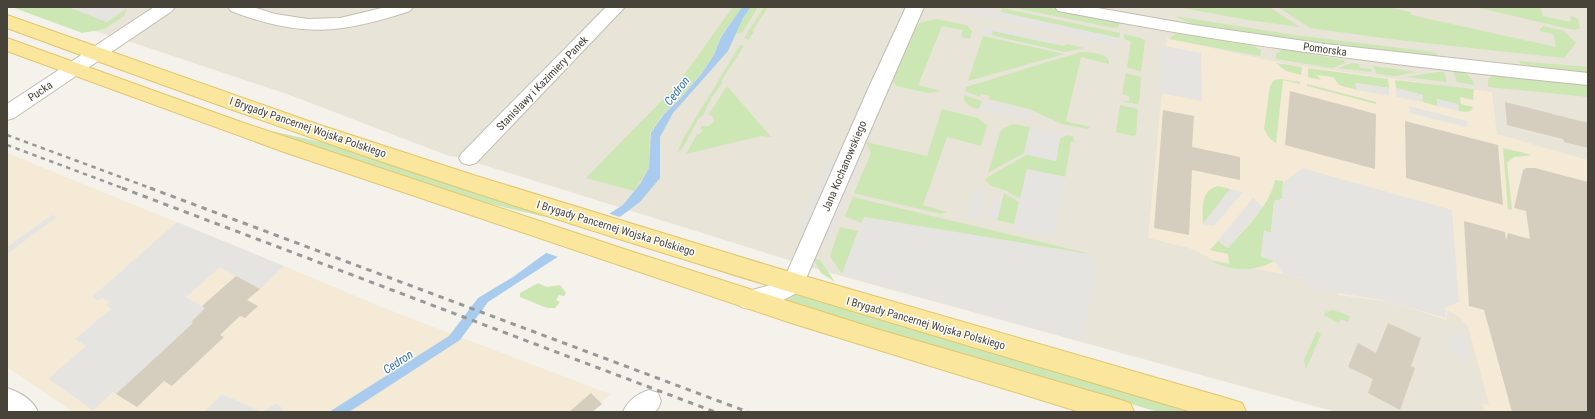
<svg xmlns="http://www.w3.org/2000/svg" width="1595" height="419" font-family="'Roboto Condensed',sans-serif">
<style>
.residential{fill:#e8e4d8}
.commercial{fill:#f5ead6}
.green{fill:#cce6b4}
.parking{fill:#e6e4e1}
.water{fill:#a9ccee}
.pier{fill:#f4f2ea}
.building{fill:#d5cebf}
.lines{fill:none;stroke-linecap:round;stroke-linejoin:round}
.minor-casing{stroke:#c2bdaf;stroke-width:2}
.major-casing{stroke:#dfc66c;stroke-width:2}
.minor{fill:#fff;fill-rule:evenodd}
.major{fill:#fae79d;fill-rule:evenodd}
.rail-far1{stroke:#989898;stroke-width:2.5;stroke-dasharray:4.5 4.5;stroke-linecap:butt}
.rail{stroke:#989898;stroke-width:3;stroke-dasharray:5.5 5.5;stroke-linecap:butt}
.labels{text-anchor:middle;stroke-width:3;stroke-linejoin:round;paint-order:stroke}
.street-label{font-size:11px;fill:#484338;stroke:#fff}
.water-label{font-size:12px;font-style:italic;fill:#3573b0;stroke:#fff}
</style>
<rect width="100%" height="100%" fill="#f4f2ea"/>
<polygon class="residential" points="16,7 1588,7 1588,412 1336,412 827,272 458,157 449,156 287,94 134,43"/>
<g class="commercial">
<polygon points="1167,38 1286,64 1492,92 1497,134 1588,160 1588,412 1485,412 1483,404 1489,405 1468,326 1459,317 1448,310 1446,320 1390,302 1338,295 1336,285 1214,260 1189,248 1148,238"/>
<polygon points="7,153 284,266 384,308 610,394 592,412 73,412 7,367"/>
</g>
<g class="green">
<polygon points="12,7 68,7 107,22 127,8 124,16 104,29 82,33"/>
<polygon points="733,7 742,7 720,37 714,55 702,72 680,98 664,113 650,133 649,168 634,191 586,178 676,86"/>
<polygon points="752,7 758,7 742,33 736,34 743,18"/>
<polygon points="764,7 768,7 753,30 754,31 749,40 744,38"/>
<polygon points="1011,7 1046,7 1119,21 1119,27 1114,28"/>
<polygon points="1177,7 1269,7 1300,27 1249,20"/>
<polygon points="1278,7 1387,7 1411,12 1411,15 1556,47 1553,34 1539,31 1543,26 1564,31 1576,43 1564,58 1398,40 1310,28"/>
<polygon points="1475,7 1541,7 1542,16 1571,22 1570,15 1578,19 1580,28 1574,30"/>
<polygon points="1002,8 1120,33 1119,38 1001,12"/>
<polygon points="1175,16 1301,36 1434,52 1437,54 1439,60 1225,29 1189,23"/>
<polygon points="936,19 966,25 972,31 970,39 961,37 963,30 942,26 918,85 941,91 928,93 897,86 894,83 893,78 917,26 919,23"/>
<polygon points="993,31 1064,46 1067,44 1084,48 1065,52 991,35"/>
<polygon points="1178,32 1249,43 1261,50 1260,56 1169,39"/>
<polygon points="1124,34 1141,38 1145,41 1141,72 1127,67 1131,41 1124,39"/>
<polygon points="983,36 1064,54 968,81"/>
<polygon points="740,45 744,46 721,81 723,82 712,97 703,115 699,118 682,149 677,153 683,139"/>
<polygon points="1283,49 1344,60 1345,63 1332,68 1276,59 1276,54"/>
<path d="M1081 52C1090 52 1105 53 1109 61V64L1081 57 1066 121 1090 127 1087 129 1062 124 1029 109 989 99 990 96 981 94 980 97 965 91 966 87Z"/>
<polygon points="1519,61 1588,67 1588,76 1521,64"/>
<polygon points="1276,63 1302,67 1301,75 1286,71"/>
<polygon points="1352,63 1359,64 1360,68 1371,69 1372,72 1338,68"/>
<polygon points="1373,66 1416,72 1394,76 1377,74"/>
<polygon points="1308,68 1388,79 1389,88 1356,83 1357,90 1339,85 1333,77 1317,75 1321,80 1308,77"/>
<path d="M1452 69C1461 71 1472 74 1474 85L1457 82Z"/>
<polygon points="1437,72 1444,72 1447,81 1446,82 1407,77"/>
<polygon points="1126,73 1141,77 1139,103 1137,104 1121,101 1129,101 1129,96 1122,94"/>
<polygon points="1493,75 1588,85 1588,97 1488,87 1488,80"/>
<polygon points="1281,79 1300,82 1300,84 1283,80 1276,143 1270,139 1264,129 1270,86 1274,80"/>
<path d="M1395 80 1474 89 1473 100 1460 97 1461 104 1473 107C1471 113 1465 112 1459 111L1458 104 1437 99V106L1423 102V95L1396 88Z"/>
<polygon points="1307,84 1376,102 1376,104 1307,86"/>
<polygon points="727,86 771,137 761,136 686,154 697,134 700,134 703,130 700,129 702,126 709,126 714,122 713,117 709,114"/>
<path d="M964 95 982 101 979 109C971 107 963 105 964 95Z"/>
<polygon points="1120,105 1138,109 1136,135 1133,136 1116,132"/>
<polygon points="942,109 978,118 987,126 981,146 947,137 923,205 947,212 940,214 854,193 871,153 866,142 927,156"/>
<polygon points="1013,124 1030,127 1024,153 988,173 1000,133 1002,129"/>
<path d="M271 131 348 148 508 201 546 217C452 197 361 166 271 131Z"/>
<polygon points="1067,135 1073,137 1075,142 1071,142 1065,177 1027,169 1020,199 1005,190 991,186 985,180 986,178 1028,154 1056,161 1060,138"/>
<polygon points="1503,148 1532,155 1514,157 1507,163 1512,210 1508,209"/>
<path d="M1275 180 1283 181 1282 199 1274 201 1271 233 1264 231 1261 256 1274 261C1256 272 1230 271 1211 261L1229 264 1228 254 1210 250 1218 241 1228 248C1245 228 1270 206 1275 180Z"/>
<path d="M1218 186 1230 189 1203 224C1203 209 1200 190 1218 186Z"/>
<polygon points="1004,193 1019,202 1014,224 997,220"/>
<polygon points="853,197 1095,255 864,217 861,223 845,216"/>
<polygon points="840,227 858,231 842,274 830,256"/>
<polygon points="813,258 820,260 835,282 821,273"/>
<polygon points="538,283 547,287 560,285 566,293 564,296 559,295 556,300 560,302 555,308 547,308 520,297 520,293"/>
<polygon points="795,292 1206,412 1158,412 783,301 783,298"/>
<polygon points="1333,310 1350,316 1348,322 1341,319 1339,323 1324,315 1325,312"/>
<polygon points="1317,331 1321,334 1306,369 1304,360"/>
</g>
<g class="parking">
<polygon points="68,7 126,7 127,8 107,22"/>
<polygon points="960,7 976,7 1119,38 1118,46 959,11"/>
<polygon points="987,25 1056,40 1058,45 993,31 991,35 984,34"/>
<polygon points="1164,46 1201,53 1202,101 1159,93"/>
<polygon points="1355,83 1389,88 1389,96 1357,90"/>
<polygon points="1396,88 1423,95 1423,102 1396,97"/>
<polygon points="1437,99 1458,104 1459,111 1437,106"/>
<polygon points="982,101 1028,112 1027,120 979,109"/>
<polygon points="1409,106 1467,121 1466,127 1410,113"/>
<polygon points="1030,127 1067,135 1060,138 1056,161 1024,154"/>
<polygon points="855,155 863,157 828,241 818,238"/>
<polygon points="830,160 837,162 803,234 798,230"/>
<polygon points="1302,168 1452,210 1459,302 1445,308 1446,318 1382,300 1307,288 1305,278 1283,274 1274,261 1261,257 1264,231 1271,233 1274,201 1282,199 1283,183"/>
<polygon points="1027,169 1065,177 1055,234 1013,231"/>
<polygon points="977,185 986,194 979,220 967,217"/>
<polygon points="1230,189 1243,192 1214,226 1203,224"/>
<polygon points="1253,198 1263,207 1228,248 1218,241"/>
<polygon points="993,199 1002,201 997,220 988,218"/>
<polygon points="52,215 57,217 7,254 7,247"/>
<polygon points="864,217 1095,255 1084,342 842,274"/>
<polygon points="177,222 284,266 260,289 220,267 186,297 205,308 191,321 193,323 116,394 113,392 93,410 48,379 86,346 75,339 111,309 106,305 109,302 102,298 98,301 92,297"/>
<polygon points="1449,333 1464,336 1469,360 1454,356"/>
<polygon points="222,394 262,412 277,403 285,412 204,412"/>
</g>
<polygon class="water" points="742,7 751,7 743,18 728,51 673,113 660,137 660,178 640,202 621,216 488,302 460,340 349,412 329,412 449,336 478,298 513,277 546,253 623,205 640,184 649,168 651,133 664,114 680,99 702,73 714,55 721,37"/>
<polygon class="pier" points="608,213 622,218 561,258 544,252"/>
<g class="building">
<polygon points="1290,91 1376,114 1375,169 1285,145"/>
<polygon points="1505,102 1588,123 1588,148 1564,142 1563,139 1507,125"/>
<polygon points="1163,110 1194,116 1192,147 1240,157 1240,180 1192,170 1189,235 1154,228"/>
<polygon points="1405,121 1498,145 1503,205 1406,178"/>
<polygon points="1526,168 1535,168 1588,182 1588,412 1512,412 1484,310 1469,306 1464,221 1505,232 1506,240 1508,233 1530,239 1526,211 1514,208 1523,170"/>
<polygon points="236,276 260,289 247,300 258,306 245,318 240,316 220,335 224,337 172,386 164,381 137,407 116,394 193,323 191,322 205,308 202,306"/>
<polygon points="1388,323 1421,338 1411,366 1415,368 1400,410 1368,393 1373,379 1348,367 1358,343 1376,353"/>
<polygon points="591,393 602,404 592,412 569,412"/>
</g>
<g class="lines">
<g class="minor-casing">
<g id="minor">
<polygon points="154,7 175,7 172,11 14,118 7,120 7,104"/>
<path d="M228 7H253L275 14 308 19 340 18 386 7H413L410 11C340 34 301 38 231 11Z"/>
<polygon points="606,7 625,7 476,163 469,165 462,163 459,158 462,153"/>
<path d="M906 7H924L801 290C786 300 758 313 741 307L738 300 741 293 774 284 785 277 869 87Z"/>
<path d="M1055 7H1092L1194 25 1325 44 1588 73V85C1412 68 1237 46 1064 12L1058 11Z"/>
<path d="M7 388C20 392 33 400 38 412H7Z"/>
<path d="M649 390 658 393 661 401 658 409 654 412H623C628 400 637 394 649 390Z"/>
</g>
</g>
<g class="major-casing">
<g id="major">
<path d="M7 15 317 124 470 174 770 266 1233 400 1242 403 1246 412H1192C894 324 595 236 301 134 203 100 105 64 7 28Z"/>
<polygon points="7,38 241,122 627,250 873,328 1121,400 1130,403 1134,412 1080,412 791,323 284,152 7,51"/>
</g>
</g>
<use href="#minor" class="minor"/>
<use href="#major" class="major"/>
<g class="rail-far1">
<polyline points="7,135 153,189"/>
<polyline points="7,145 125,189"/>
</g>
<g class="rail">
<polyline points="122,188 715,412"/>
<polyline points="150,188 748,412"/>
</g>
</g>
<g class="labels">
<g class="street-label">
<text transform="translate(1325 49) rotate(8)" y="4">Pomorska</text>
<text transform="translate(542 83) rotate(-46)" y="4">Stanisławy i Kazimiery Panek</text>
<text transform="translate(40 91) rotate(-34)" y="4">Pucka</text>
<text transform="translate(308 127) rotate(19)" y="4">I Brygady Pancernej Wojska Polskiego</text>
<text transform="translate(844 166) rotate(-67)" y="4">Jana Kochanowskiego</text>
<text transform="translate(616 228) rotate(17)" y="4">I Brygady Pancernej Wojska Polskiego</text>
<text transform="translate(926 323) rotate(16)" y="4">I Brygady Pancernej Wojska Polskiego</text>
</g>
<g class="water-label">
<text transform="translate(677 91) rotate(-52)" y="4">Cedron</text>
<text transform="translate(398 362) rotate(-33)" y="4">Cedron</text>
</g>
</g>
<rect width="1595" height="419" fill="none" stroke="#484338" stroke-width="16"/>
</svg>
